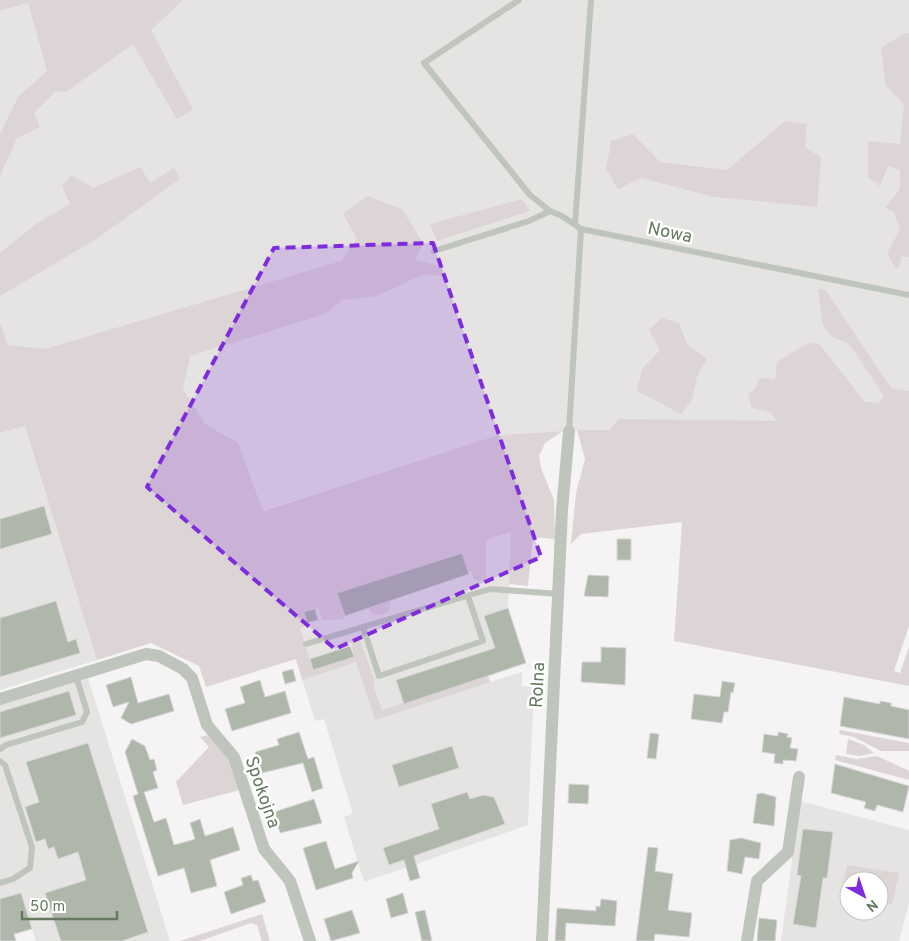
<svg xmlns="http://www.w3.org/2000/svg" width="909" height="941" font-family="Overpass,sans-serif">
<style>
.built{fill:#e5e4e3;fill-rule:evenodd}
.green{fill:#ddd4d5}
.building{fill:#afb7aa;stroke:#d7d5d7}
.lines{fill:none;stroke-linecap:round;stroke-linejoin:round}
.service{stroke:#bfc5bc;stroke-width:6}
.minor{stroke:#bfc5bc;stroke-width:12}
.marked{fill:#7f2cdc;fill-opacity:0.2;stroke:#7f2cdc;stroke-width:4;stroke-dasharray:10 6;stroke-linejoin:round}
.labels{text-anchor:middle;stroke-width:5;stroke-linejoin:round;paint-order:stroke}
.street-label{font-size:18px;fill:#66785e;stroke:#fff}
</style>
<rect width="100%" height="100%" fill="#f6f3f5"/>
<g class="built">
<polygon points="131,0 909,0 909,435 581,430 498,435 149,547 0,381 0,11 28,3 47,70"/>
<polygon points="25,426 97,660 0,690 0,433"/>
<polygon points="512,532 508,608 526,663 488,676 490,682 522,672 522,686 534,687 528,825 364,882 344,817 353,814 324,719 315,721 279,604"/>
<polygon points="88,678 170,941 36,941 21,893 0,899 0,705"/>
<path d="M800 801 909 830V902L899 941H781ZM849 881H879V911H849Z"/>
</g>
<g class="green">
<polygon points="0,0 183,0 151,30 193,110 177,119 133,44 66,92 56,91 34,113 40,127 17,138 0,176 0,134 18,97 47,71 28,3 0,11"/>
<polygon points="909,33 909,257 902,256 899,267 895,268 887,253 900,230 894,212 885,208 900,189 900,170 888,166 880,186 868,177 868,141 900,144 904,104 886,86 881,48 903,34"/>
<polygon points="785,121 807,124 805,147 821,157 817,207 715,197 641,178 618,189 606,169 611,141 633,134 660,162 727,170"/>
<polygon points="140,167 150,183 174,168 180,179 95,240 0,296 0,253 36,224 70,204 62,186 72,175 93,188"/>
<polygon points="367,196 402,209 423,243 415,260 444,267 442,276 424,274 377,296 342,300 325,314 190,356 183,389 205,424 238,443 263,511 498,435 563,431 545,443 539,456 541,468 554,500 555,539 533,537 528,586 509,584 511,532 486,540 486,582 474,580 471,571 469,572 462,552 381,579 391,603 389,610 382,615 373,614 369,609 379,605 371,582 337,593 345,619 322,620 318,607 304,612 308,625 300,628 313,670 354,657 351,640 355,637 359,637 375,682 373,684 382,710 488,676 490,682 375,720 356,662 302,680 296,659 206,687 199,666 151,643 97,660 25,426 0,433 0,323 8,345 45,349 341,261 357,238 343,214"/>
<polygon points="522,199 530,211 437,241 430,224"/>
<polygon points="825,289 891,388 909,391 909,626 894,671 900,673 909,647 909,686 674,641 682,522 581,534 571,544 576,493 585,459 577,430 609,430 619,419 777,421 771,412 752,408 748,394 754,390 760,378 775,379 777,362 808,343 819,344 865,402 879,403 884,396 849,344 831,336 823,325 818,290"/>
<polygon points="662,318 679,323 687,344 707,359 697,376 692,400 681,414 637,391 642,369 660,350 649,330"/>
<polygon points="840,730 909,743 909,751 881,751 854,737 839,734"/>
<polygon points="209,735 230,757 240,790 183,805 176,782 209,747 200,737"/>
<polygon points="848,739 864,745 874,753 860,756 846,754"/>
<polygon points="836,755 856,759 877,756 909,771 909,780 835,760"/>
<polygon points="847,865 899,873 892,904 879,902 879,881 849,881 849,897 841,896"/>
<polygon points="262,914 270,941 262,941 257,925 251,923 200,941 180,941"/>
</g>
<g class="building">
<polygon points="44,506 52,534 0,549 0,519"/>
<rect x="617" y="539" width="14" height="21"/>
<polygon points="462,553 469,574 345,616 337,593"/>
<polygon points="588,575 609,576 608,597 584,596"/>
<polygon points="56,601 68,642 76,639 80,653 0,677 0,618"/>
<polygon points="508,608 526,663 404,704 396,680 495,648 484,616"/>
<polygon points="315,609 318,620 307,623 304,612"/>
<polygon points="350,646 354,657 313,670 310,659"/>
<polygon points="601,647 626,648 625,685 581,682 582,662 601,662"/>
<polygon points="293,669 296,681 285,684 282,672"/>
<polygon points="131,677 138,703 169,694 174,711 131,724 121,718 129,702 113,707 106,685"/>
<polygon points="260,680 265,697 285,691 291,713 232,731 225,709 245,703 240,687"/>
<polygon points="722,681 735,683 733,693 731,692 728,712 724,712 722,723 691,719 694,694 720,697"/>
<polygon points="69,691 76,715 0,738 0,712"/>
<polygon points="844,697 880,704 880,701 891,703 891,706 909,710 909,739 840,726"/>
<polygon points="299,732 308,759 314,757 323,788 312,792 303,763 262,773 255,752 279,745 277,739"/>
<polygon points="778,732 788,734 787,737 792,738 790,748 798,749 796,761 783,760 783,764 774,763 775,754 762,752 764,734 778,736"/>
<polygon points="650,733 659,734 656,759 647,758"/>
<polygon points="132,739 145,746 150,760 154,759 157,770 153,772 158,788 144,792 154,822 166,818 174,845 195,839 190,823 200,819 205,836 233,827 240,850 210,860 217,886 191,893 184,868 158,876 133,796 138,794 125,752"/>
<polygon points="88,743 148,932 122,941 61,941 45,893 86,880 78,852 58,859 54,847 48,849 45,839 36,842 25,807 39,802 26,762"/>
<polygon points="452,746 459,768 399,787 392,765"/>
<polygon points="835,764 909,786 903,812 877,805 875,811 864,808 866,802 831,793"/>
<polygon points="569,784 589,785 588,804 568,803"/>
<polygon points="467,792 470,799 483,795 494,797 505,824 414,856 420,878 410,881 404,860 389,865 383,848 439,829 431,804"/>
<polygon points="762,793 776,797 774,826 753,823 757,794"/>
<polygon points="314,799 322,823 280,833 274,812"/>
<polygon points="803,829 833,832 827,878 823,878 816,928 793,924 801,876 797,875"/>
<polygon points="741,838 761,843 759,859 745,857 742,874 727,871 730,840"/>
<polygon points="326,841 335,869 359,861 352,873 353,878 316,890 303,848"/>
<polygon points="648,847 658,848 655,871 673,874 668,910 692,913 689,937 655,934 654,941 636,941"/>
<polygon points="251,875 253,881 258,880 266,902 231,914 224,892 243,885 241,878"/>
<polygon points="21,893 32,929 14,934 16,941 0,941 0,899"/>
<polygon points="403,893 408,913 391,918 386,899"/>
<polygon points="601,899 617,901 615,926 566,923 565,941 555,941 557,908 596,911 596,906 600,907"/>
<polygon points="352,910 360,933 331,941 324,919"/>
<polygon points="425,910 432,941 422,941 415,912"/>
<polygon points="759,918 777,920 775,941 757,941"/>
</g>
<g class="lines">
<g class="service">
<polyline points="519,0 424,63 530,195 550,211"/>
<polyline points="575,224 591,0"/>
<polyline points="434,251 529,221 550,211 562,216 581,229 909,295"/>
<polyline points="569,431 581,229"/>
<polyline points="363,627 379,676 483,641 468,596"/>
<polyline points="306,644 490,589 559,594"/>
<polyline points="0,749 6,745 82,722 87,712 76,676"/>
<polyline points="0,761 5,765 32,847 30,868 13,879 0,883"/>
</g>
<g class="minor">
<polyline points="0,699 146,654 159,656 183,669 192,678 207,725 234,757 264,849 290,881 310,941"/>
<polyline points="542,941 562,510 569,431"/>
<polyline points="747,941 757,881 788,852 799,777"/>
</g>
</g>
<path class="marked" d="M433 243 541 557 335 649 147 487 274 248Z"/>
<g class="labels">
<g class="street-label">
<text transform="translate(670 232) rotate(12)" y="6">Nowa</text>
<text transform="translate(537 685) rotate(-87)" y="6">Rolna</text>
<text transform="translate(263 792) rotate(71)" y="6">Spokojna</text>
</g>
</g>
<g transform="translate(864 896) rotate(140)"><circle r="24" fill="#ffffff" stroke="#c2c9bf"/>
<path d="M0-4L9 19L0 12L-9 19Z" fill="#7f2cdc"/>
<text y="-8" font-size="14" font-weight="bold" text-anchor="middle" fill="#66785e">N</text>
</g>
<path d="M22 911v8h95v-8" fill="none" stroke="#66785e" stroke-width="2.5"/>
<text x="30" y="911" font-size="15" fill="#66785e" stroke="#ffffff" stroke-width="4" paint-order="stroke">50 m</text>
</svg>
